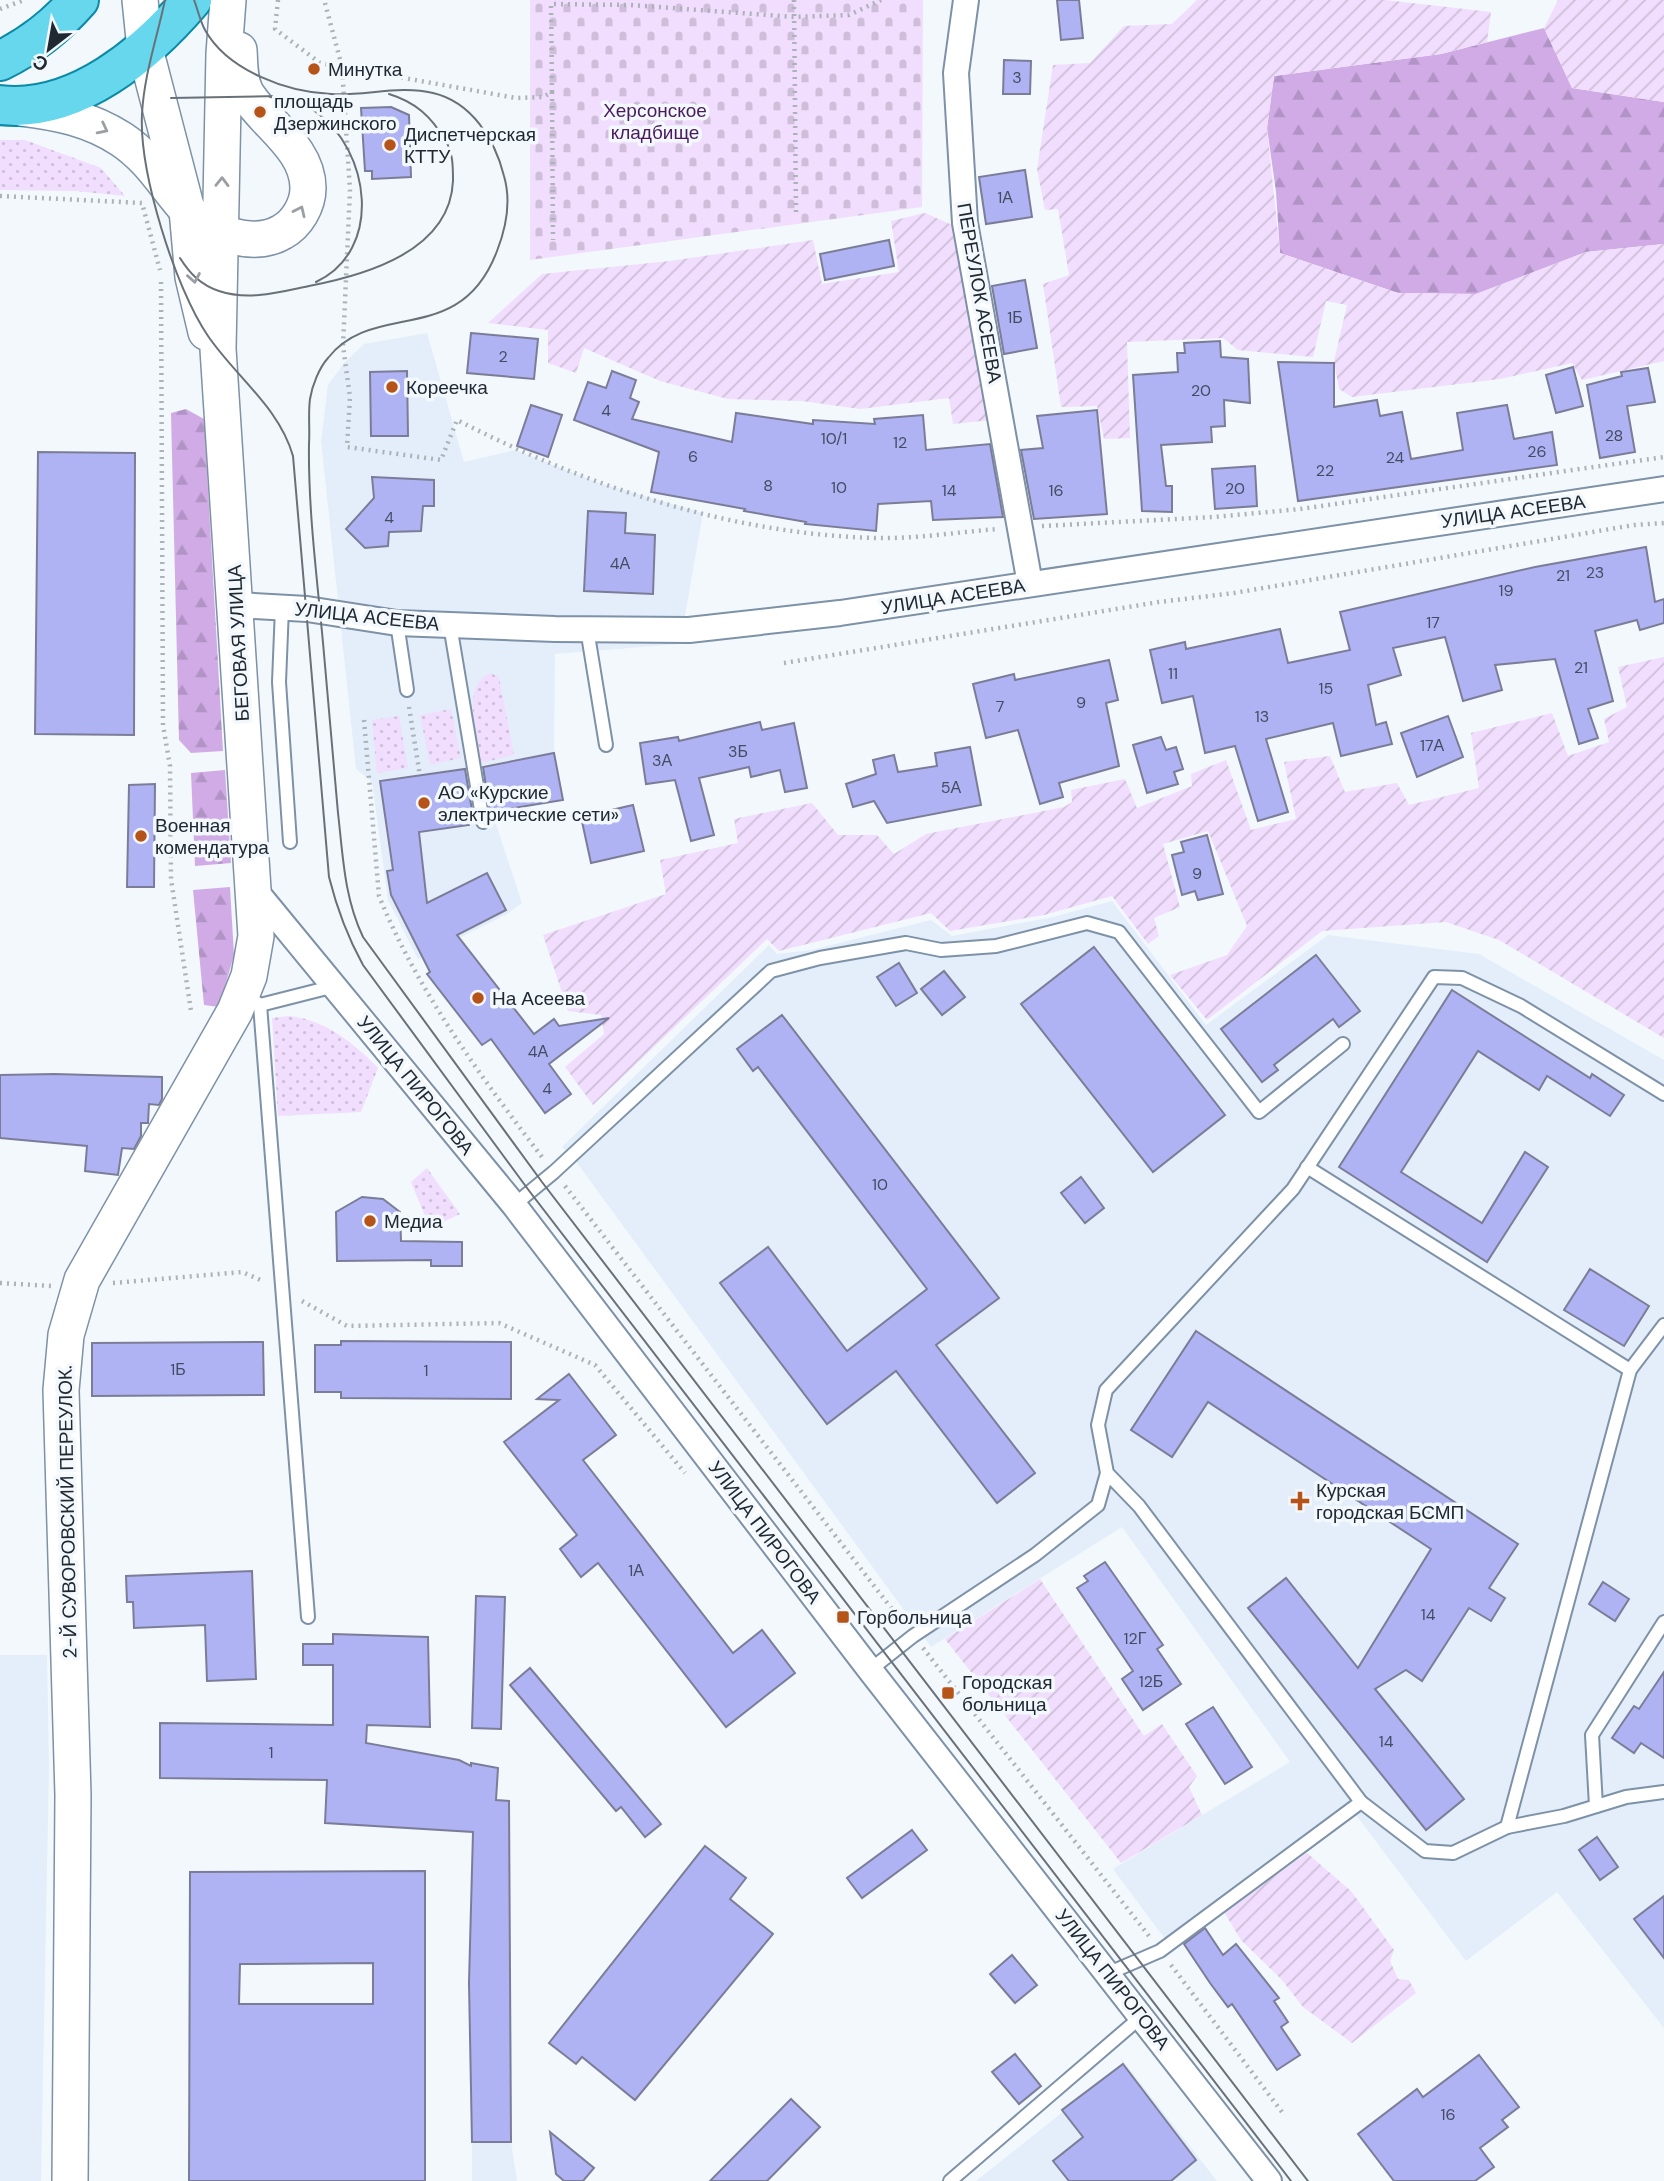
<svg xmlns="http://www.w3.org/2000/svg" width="1664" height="2181" font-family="'DM Sans',sans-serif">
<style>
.built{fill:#e3eefa}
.grass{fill:url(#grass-dots)}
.forest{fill:url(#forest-firs)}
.cemetery{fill:url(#cemetery-stones)}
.garden{fill:url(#garden-furrows)}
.building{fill:#b0b3f3;stroke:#7b7d98;stroke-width:2;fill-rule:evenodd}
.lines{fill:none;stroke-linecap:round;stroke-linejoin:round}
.lane-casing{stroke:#7d91a7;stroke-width:16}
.street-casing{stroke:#7d91a7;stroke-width:28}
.secondary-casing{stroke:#7d91a7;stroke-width:38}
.primary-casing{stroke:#0c89a4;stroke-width:42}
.path{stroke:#abb2b8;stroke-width:4.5;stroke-dasharray:2 5;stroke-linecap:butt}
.lane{stroke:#fff;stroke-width:12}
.street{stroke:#fff;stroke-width:24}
.secondary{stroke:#fff;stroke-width:35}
.primary{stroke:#67d7ee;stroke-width:38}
.tram{stroke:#697178;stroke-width:2}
.oneway{stroke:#9b9fa3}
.poi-dot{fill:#b65319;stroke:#f3f8fc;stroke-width:2.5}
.labels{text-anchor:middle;stroke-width:7;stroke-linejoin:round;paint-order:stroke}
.number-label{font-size:16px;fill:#444c62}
.poi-label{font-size:19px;fill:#202932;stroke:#f3f8fc;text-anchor:start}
.park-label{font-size:19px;fill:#491a5f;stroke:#f3f8fc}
.street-label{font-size:19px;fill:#202932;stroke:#f3f8fc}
</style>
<defs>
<pattern id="grass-dots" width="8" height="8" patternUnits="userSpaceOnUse" patternTransform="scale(1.75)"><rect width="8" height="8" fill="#f1ddfd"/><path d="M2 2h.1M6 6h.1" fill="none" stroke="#cebed9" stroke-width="1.8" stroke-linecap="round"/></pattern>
<pattern id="forest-firs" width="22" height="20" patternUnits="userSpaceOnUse" patternTransform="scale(1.75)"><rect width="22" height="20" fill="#d0abe6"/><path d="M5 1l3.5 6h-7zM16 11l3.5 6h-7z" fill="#b293c6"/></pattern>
<pattern id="cemetery-stones" width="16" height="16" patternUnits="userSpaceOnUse" patternTransform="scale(1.75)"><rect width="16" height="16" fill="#f1ddfd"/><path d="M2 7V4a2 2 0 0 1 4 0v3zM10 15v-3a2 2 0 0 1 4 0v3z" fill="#cebed9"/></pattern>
<pattern id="garden-furrows" width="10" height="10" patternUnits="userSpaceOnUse" patternTransform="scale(1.75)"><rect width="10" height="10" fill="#f1ddfd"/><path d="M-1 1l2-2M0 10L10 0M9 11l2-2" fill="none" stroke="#cebed9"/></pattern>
</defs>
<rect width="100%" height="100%" fill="#f3f8fc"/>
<g class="built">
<polygon points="427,333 464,462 515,450 599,483 703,513 680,644 555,654 554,753 478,766 484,770 493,815 522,903 507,914 418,959 388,900 372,782 356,769 321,441 328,385 345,362 364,344"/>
<polygon points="1112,901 1206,1025 1328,935 1479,954 1664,1060 1664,2028 1557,1892 1466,1961 1353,1811 1171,1947 1113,1869 1290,1762 1122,1527 931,1647 572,1156 562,1147 769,945 777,954 811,950 931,920 952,936 1053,917"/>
<polygon points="47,1655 49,1768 41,2181 0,2181 0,1655"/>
<polygon points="1120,2057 1217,2181 976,2181 1123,2064"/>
<polygon points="472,2142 511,2142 517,2181 472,2181"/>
</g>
<g class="grass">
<polygon points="0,140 25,140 101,168 125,196 76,191 0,190"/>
<path d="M490 673 499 677 514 755 481 763C478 735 460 687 490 673Z"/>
<polygon points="451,709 461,758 430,765 420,715"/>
<polygon points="399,716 408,768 377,773 372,720"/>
<path d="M289 1016C325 1020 354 1043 378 1068L361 1112 278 1116 272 1018Z"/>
<polygon points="427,1168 460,1214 430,1228 411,1182"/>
</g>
<g class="forest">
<polygon points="1544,28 1572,88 1664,102 1664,244 1586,252 1476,294 1398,293 1280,253 1276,192 1267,128 1274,76 1441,54"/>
<polygon points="186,409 204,419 223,751 191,753 179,740 171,413"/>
<polygon points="225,770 231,863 195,866 191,773"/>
<polygon points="230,887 234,955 219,1007 204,1005 193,890"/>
</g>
<polygon class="cemetery" points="530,0 923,0 922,207 530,260"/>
<g class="garden">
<polygon points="1197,0 1385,0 1491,12 1487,42 1441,54 1274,76 1267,128 1280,253 1398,293 1476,294 1586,252 1664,244 1664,361 1582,380 1572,363 1500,379 1352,397 1339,389 1334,361 1347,305 1326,301 1313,357 1238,350 1223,338 1127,342 1130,438 1104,439 1097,406 1061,407 1043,284 1069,275 1058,209 1045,210 1037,169 1053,65 1090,63 1124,26 1172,24"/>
<polygon points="1558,0 1664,0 1664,102 1572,88 1544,28"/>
<polygon points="925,213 959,228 991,420 953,424 949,398 860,409 802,401 728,399 660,381 584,348 576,373 548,363 548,330 488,323 542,274 670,261 813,240 822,284 899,272 891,221"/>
<polygon points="1664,657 1664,1038 1499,940 1446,922 1322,931 1207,1020 1170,975 1227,955 1247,926 1208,831 1163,844 1180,907 1154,918 1159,936 1148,944 1112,896 1044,915 950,931 931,913 779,951 767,939 593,1105 565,1067 604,1034 601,1015 568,1011 543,935 666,894 660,860 738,843 734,819 812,803 838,835 877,835 894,854 926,834 1064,807 1072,802 1071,790 1125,779 1137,808 1192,786 1191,774 1226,760 1251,830 1296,819 1284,762 1330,756 1345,792 1397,783 1409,805 1479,788 1471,733 1552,713 1568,756 1609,742 1604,719 1627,707 1618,667"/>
<polygon points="1040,1579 1144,1736 1162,1724 1197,1776 1189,1787 1202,1815 1121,1863 945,1639"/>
<polygon points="1307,1853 1351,1891 1394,1950 1390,1961 1398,1979 1409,1980 1416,1993 1352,2043 1303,2007 1282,1980 1241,1940 1224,1912"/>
</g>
<g class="building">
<polygon points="1057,0 1079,0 1083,38 1061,40"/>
<polygon points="1004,60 1031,61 1030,94 1003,94"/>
<polygon points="391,107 409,115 411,177 372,179 372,171 365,171 361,108"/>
<polygon points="1025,170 1032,217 986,224 979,177"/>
<polygon points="889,240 894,266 825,280 820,254"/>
<polygon points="1025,280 1037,348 1004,354 992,286"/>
<polygon points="471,333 538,339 534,379 467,373"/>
<polygon points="1220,341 1221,357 1248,359 1250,403 1224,400 1225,426 1211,427 1212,442 1161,445 1166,486 1172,486 1172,512 1142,511 1133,375 1178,372 1177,353 1185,353 1184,343"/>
<polygon points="1278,362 1334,363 1334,407 1377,400 1380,416 1402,412 1411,459 1463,450 1457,413 1507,405 1514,439 1552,432 1557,465 1298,501"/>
<polygon points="1573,367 1583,406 1556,413 1546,375"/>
<polygon points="1648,368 1655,402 1627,406 1635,452 1600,458 1587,385 1622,376 1621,372"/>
<polygon points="407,371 408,436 371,436 370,372"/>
<polygon points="612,371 636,380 630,398 639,402 632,419 732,442 736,413 813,424 813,420 875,424 874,419 923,415 926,450 990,444 1003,517 933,520 931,501 878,504 876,531 805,524 806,522 744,511 745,509 651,492 659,452 574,420 588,382 606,388"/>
<polygon points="531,405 562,415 548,457 517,446"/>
<polygon points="1097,410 1107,514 1034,519 1021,450 1043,448 1037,416"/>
<polygon points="38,452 135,453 134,735 35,734"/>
<polygon points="1255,466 1257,506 1215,509 1212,469"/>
<polygon points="372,477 434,480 434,506 423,506 421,531 389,532 388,546 365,548 346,529 374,498"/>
<polygon points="588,511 626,513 625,533 655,535 653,594 584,591"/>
<polygon points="1646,547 1655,602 1664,599 1664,623 1640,630 1637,620 1595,631 1613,701 1588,709 1598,738 1579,744 1555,659 1495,665 1502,690 1463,701 1445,637 1393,648 1401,675 1368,685 1376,725 1386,722 1392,744 1341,756 1333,723 1266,739 1288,812 1258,821 1235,746 1205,753 1193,696 1162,703 1150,650 1185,642 1186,649 1280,629 1288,663 1350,650 1340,612 1535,567"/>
<polygon points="1109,660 1118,700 1106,703 1119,766 1059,783 1063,797 1040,804 1018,730 986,738 973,684 1014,674 1015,680"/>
<polygon points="1448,716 1463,757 1417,777 1401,733"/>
<polygon points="760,722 762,730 794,723 807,788 785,792 780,770 751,777 749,767 699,778 714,835 691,841 675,780 646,784 640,743 678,737 679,741"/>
<polygon points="1161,737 1166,750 1176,747 1183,769 1174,772 1178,784 1147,793 1133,745"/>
<polygon points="970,747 981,805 887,823 874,801 853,807 846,784 876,774 873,760 894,755 898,772 937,766 935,753"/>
<polygon points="554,753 563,800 490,812 483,767"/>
<polygon points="465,769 473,816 468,816 469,825 419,832 427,903 487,873 506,910 457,935 534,1034 554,1019 559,1026 609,1018 549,1064 571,1094 545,1113 491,1039 482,1045 427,974 430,972 391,895 387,871 393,870 380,781"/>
<polygon points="155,784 154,887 127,887 129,785"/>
<polygon points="633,805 644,851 591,863 581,817"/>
<polygon points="1207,835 1223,894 1198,900 1195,891 1182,895 1172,855 1184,852 1181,842"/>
<polygon points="1094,947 1225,1115 1153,1172 1021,1004"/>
<polygon points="1316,955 1360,1011 1339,1027 1333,1019 1274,1065 1278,1070 1262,1082 1221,1029"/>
<polygon points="899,963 917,993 896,1006 877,977"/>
<polygon points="944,971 965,997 942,1015 921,989"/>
<polygon points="1452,990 1590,1078 1592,1074 1624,1095 1610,1116 1547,1076 1539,1090 1478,1051 1401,1172 1482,1223 1525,1152 1548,1167 1487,1262 1339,1167"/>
<polygon points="782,1015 999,1298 936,1345 1035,1473 997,1503 896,1371 827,1424 720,1283 768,1247 847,1351 927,1289 758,1067 753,1071 737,1049"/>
<polygon points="54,1074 162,1077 162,1099 159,1105 149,1104 148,1123 141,1123 141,1136 134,1149 122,1148 118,1175 85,1171 87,1146 0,1138 0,1075"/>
<polygon points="1081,1177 1104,1208 1085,1223 1061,1193"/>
<polygon points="362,1197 383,1199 400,1212 401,1241 462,1242 462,1266 431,1266 431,1260 337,1261 336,1212"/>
<polygon points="1590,1269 1649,1306 1624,1346 1564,1310"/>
<polygon points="1196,1331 1518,1544 1489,1588 1505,1598 1491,1621 1469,1608 1422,1681 1406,1670 1375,1689 1464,1799 1426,1830 1248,1608 1286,1578 1358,1668 1431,1549 1208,1402 1172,1457 1131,1430"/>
<polygon points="341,1341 511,1342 511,1399 341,1398 341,1392 315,1392 315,1345 341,1345"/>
<polygon points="263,1342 264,1395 92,1396 92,1343"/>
<polygon points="569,1374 616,1435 583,1460 733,1653 762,1630 795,1673 726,1727 598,1563 581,1577 560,1549 577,1535 504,1442 559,1400 537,1399"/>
<polygon points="1105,1562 1163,1645 1157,1649 1181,1684 1143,1710 1122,1679 1133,1671 1077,1588 1088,1581 1084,1576"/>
<polygon points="252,1571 256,1679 207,1681 205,1625 134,1628 133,1602 127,1602 126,1576"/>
<polygon points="1603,1582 1629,1599 1615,1621 1589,1604"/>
<polygon points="476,1596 505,1597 501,1729 472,1728"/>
<polygon points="333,1634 428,1637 430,1727 367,1725 366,1743 459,1760 471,1766 471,1763 498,1768 496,1800 509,1801 511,2142 472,2142 469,1983 473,1832 325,1823 327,1780 160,1778 160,1723 333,1725 333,1665 303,1665 303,1644 333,1644"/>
<polygon points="530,1668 661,1824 645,1837 621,1807 616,1811 510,1685"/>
<polygon points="1664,1672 1664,1758 1641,1743 1634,1753 1612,1738 1634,1706 1639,1709"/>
<polygon points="1213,1707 1252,1767 1225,1784 1186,1724"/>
<polygon points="912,1830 927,1850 862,1898 847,1878"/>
<polygon points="1597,1837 1618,1867 1600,1880 1579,1850"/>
<polygon points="705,1846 746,1878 730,1899 773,1934 635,2100 582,2057 576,2064 549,2043"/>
<path d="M425 1871V2181H189L190 1872ZM373 1963V2004H239L240 1964Z"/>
<polygon points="1664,1896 1664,1958 1634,1919"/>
<polygon points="1205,1928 1223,1955 1236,1944 1279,1998 1274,2001 1288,2022 1281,2027 1300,2055 1277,2070 1232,2004 1228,2007 1210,1983 1184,1944"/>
<polygon points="1012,1955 1037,1985 1015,2003 990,1974"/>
<polygon points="1015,2054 1041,2086 1019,2104 992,2072"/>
<polygon points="1479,2055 1519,2107 1502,2120 1508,2127 1480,2148 1494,2167 1475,2181 1394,2181 1358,2134 1417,2089 1423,2097"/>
<polygon points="1123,2064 1196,2160 1171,2181 1069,2181 1053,2161 1083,2137 1062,2110"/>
<polygon points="791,2099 820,2127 767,2181 710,2181"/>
<polygon points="550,2132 594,2168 583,2181 564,2181 556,2174"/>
</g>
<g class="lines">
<g class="lane-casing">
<g id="lane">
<polyline points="282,608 279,682 290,842"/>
<polyline points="397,623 407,690"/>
<polyline points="450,625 483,822"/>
<polyline points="587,629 606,745"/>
<polyline points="256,1002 260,1005 335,986"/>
<polyline points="260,1005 308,1617"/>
<polyline points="1664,1094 1521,1006 1462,978 1434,977 1293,1189 1106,1390 1098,1425 1107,1473 1139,1506 1361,1802 1425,1851 1453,1853 1507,1827 1564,1816 1626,1797 1664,1792"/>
<polyline points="1307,1167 1630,1370 1507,1827"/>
<polyline points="514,1205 554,1172 771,971 820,958 906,943 941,950 996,946 1087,923 1119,932 1259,1112 1343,1044"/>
<polyline points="1630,1370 1664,1325"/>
<polyline points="870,1670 913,1636 1035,1555 1098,1505 1107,1473"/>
<polyline points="1596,1806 1592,1735 1664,1622"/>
<polyline points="1109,1973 1160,1951 1361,1802"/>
<polyline points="950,2181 1142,2016"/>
</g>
</g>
<g class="street-casing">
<g id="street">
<polyline points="966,0 956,73 965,223 1030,584"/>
<polyline points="236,605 307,609 397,623 555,629 689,630 840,613 1664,489"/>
<polyline points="254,889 514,1205 870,1670 1269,2181"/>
</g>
</g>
<g class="secondary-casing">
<g id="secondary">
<polyline points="140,0 145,49 187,210 193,277 206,332"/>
<path d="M21 108C57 112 90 119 121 139 150 158 164 184 186 209 208 233 253 249 282 232 297 224 308 205 308 188 308 149 267 125 248 96 239 83 240 65 239 50"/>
<polyline points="70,2181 73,1795 61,1390 66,1335 82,1280 235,1011 249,976 256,936 218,349 224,54 228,0"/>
</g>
</g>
<g class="primary-casing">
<g id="primary">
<path d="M0 61C32 45 55 27 79 0"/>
<path d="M0 105C76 114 147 53 192 0"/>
</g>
</g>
<g class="path">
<polyline points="278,0 275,29 320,63 516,98 543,97 552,92 551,4 630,5 795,17 849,15 881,0"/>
<polyline points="794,0 796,216"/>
<path d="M325 3 342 67 350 190 343 346 350 397 347 447 441 460 457 420C586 486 730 534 875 538 916 539 958 532 998 529"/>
<polyline points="0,9 24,0"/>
<polyline points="552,92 553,240"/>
<polyline points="0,196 142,203 160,270"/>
<polyline points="161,282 163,725 170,766 171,879 191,1011"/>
<polyline points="1042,526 1214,517 1300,509 1664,457"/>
<polyline points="784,663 1159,602 1234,593 1634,525 1664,523"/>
<polyline points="409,707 420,776"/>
<path d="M364 720 379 896C417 990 481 1077 542 1157"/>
<polyline points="565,1186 902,1622"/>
<polyline points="0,1283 52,1286"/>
<polyline points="113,1283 242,1272 263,1281"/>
<polyline points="302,1301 347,1326 499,1323 595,1365 685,1473"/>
<polyline points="923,1648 1149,1936"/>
<polyline points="1171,1965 1282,2112"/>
</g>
<use href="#lane" class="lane"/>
<use href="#street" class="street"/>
<use href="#secondary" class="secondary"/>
<use href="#primary" class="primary"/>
<g class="tram">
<path d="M165 0C157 38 144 75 142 114 139 172 175 288 208 336 236 377 279 407 293 456L329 877C337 909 347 936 363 965L530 1192 1291 2181"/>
<path d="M194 0C198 10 200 21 205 30 228 71 287 92 331 94 365 96 400 85 433 93 472 102 495 140 504 176 511 200 506 228 497 251 460 349 374 299 328 358 319 368 312 386 310 399 308 413 310 429 309 444 308 513 318 584 324 654 329 707 333 760 338 813 343 856 344 897 363 937L542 1182 1308 2181"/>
<path d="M270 97C286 99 302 102 316 112 370 150 384 250 316 282"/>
<polyline points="171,98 280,96"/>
<path d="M180 258C190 274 201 285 219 291 249 301 280 292 309 286 366 275 450 251 453 181 453 166 453 152 445 140 431 116 415 102 389 94"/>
</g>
</g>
<defs><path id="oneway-chevron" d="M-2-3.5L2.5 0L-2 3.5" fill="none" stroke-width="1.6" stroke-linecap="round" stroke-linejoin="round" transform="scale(1.75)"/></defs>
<g class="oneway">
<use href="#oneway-chevron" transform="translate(103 129) rotate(27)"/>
<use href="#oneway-chevron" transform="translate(222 182) rotate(-89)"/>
<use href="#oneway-chevron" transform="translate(300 211) rotate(-65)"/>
<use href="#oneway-chevron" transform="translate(194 278) rotate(80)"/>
</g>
<g class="poi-dot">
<circle cx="314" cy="69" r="7"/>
<circle cx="260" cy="112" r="7"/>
<circle cx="390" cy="145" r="7"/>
<circle cx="392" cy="387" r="7"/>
<circle cx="424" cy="803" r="7"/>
<circle cx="141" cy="836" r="7"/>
<circle cx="478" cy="998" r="7"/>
<circle cx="370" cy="1221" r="7"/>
<path d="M1296.5 1490.5h7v7h7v7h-7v7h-7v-7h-7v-7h7z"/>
<rect x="836" y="1610" width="14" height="14" rx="3.5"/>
<rect x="941" y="1686" width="14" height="14" rx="3.5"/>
</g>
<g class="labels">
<g class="number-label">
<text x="1017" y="83">3</text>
<text x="1005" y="203">1А</text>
<text x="1015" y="323">1Б</text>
<text x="503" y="362">2</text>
<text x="1201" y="396">20</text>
<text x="606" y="416">4</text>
<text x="1614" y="441">28</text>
<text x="834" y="444">10/1</text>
<text x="900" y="448">12</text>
<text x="1537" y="457">26</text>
<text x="693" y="462">6</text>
<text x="1395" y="463">24</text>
<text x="1325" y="476">22</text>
<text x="768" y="491">8</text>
<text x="839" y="493">10</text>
<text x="1235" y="494">20</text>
<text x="949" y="496">14</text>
<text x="1056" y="496">16</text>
<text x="389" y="523">4</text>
<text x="620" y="569">4А</text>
<text x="1595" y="578">23</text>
<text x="1563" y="581">21</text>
<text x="1506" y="596">19</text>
<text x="1433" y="628">17</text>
<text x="1581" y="673">21</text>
<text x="1173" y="679">11</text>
<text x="1326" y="694">15</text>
<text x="1081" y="708">9</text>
<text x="1000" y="712">7</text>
<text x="1262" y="722">13</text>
<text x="1432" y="751">17А</text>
<text x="738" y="757">3Б</text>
<text x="662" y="766">3А</text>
<text x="951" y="793">5А</text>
<text x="1197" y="879">9</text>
<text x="538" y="1057">4А</text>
<text x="547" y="1094">4</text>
<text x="880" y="1190">10</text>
<text x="178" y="1375">1Б</text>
<text x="426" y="1376">1</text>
<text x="636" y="1576">1А</text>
<text x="1428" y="1620">14</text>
<text x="1135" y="1644">12Г</text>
<text x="1151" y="1687">12Б</text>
<text x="1386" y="1747">14</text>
<text x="271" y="1758">1</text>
<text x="1448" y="2120">16</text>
</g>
<g class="poi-label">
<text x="328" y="76">Минутка</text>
<text x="274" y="108">площадь<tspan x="274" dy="22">Дзержинского</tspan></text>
<text x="404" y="141">Диспетчерская<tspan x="404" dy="22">КТТУ</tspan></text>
<text x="406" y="394">Кореечка</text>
<text x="438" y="799">АО «Курские<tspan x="438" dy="22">электрические сети»</tspan></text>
<text x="155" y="832">Военная<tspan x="155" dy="22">комендатура</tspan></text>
<text x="492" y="1005">На Асеева</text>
<text x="384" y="1228">Медиа</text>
<text x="1316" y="1497">Курская<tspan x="1316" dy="22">городская БСМП</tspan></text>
<text x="857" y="1624">Горбольница</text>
<text x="962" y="1689">Городская<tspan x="962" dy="22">больница</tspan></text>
</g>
<g class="park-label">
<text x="655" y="117">Херсонское<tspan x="655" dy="22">кладбище</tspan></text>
</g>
<g class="street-label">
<text transform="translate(980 293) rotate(80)" y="7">ПЕРЕУЛОК АСЕЕВА</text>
<text transform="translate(1513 511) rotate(-8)" y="7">УЛИЦА АСЕЕВА</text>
<text transform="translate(953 596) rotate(-9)" y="7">УЛИЦА АСЕЕВА</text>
<text transform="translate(367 616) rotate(6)" y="7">УЛИЦА АСЕЕВА</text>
<text transform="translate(238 643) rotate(-93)" y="7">БЕГОВАЯ УЛИЦА</text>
<text transform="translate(416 1085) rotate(51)" y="7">УЛИЦА ПИРОГОВА</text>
<text transform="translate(67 1512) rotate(-91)" y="7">2-Й СУВОРОВСКИЙ ПЕРЕУЛОК.</text>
<text transform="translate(765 1532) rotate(53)" y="7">УЛИЦА ПИРОГОВА</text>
<text transform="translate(1113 1979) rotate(52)" y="7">УЛИЦА ПИРОГОВА</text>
</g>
</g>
<g transform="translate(49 49) rotate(211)" stroke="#f3f8fc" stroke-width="5" paint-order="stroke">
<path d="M0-5L12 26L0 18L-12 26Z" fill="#202932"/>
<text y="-10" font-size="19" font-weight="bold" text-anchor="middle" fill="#202932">С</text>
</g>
</svg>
